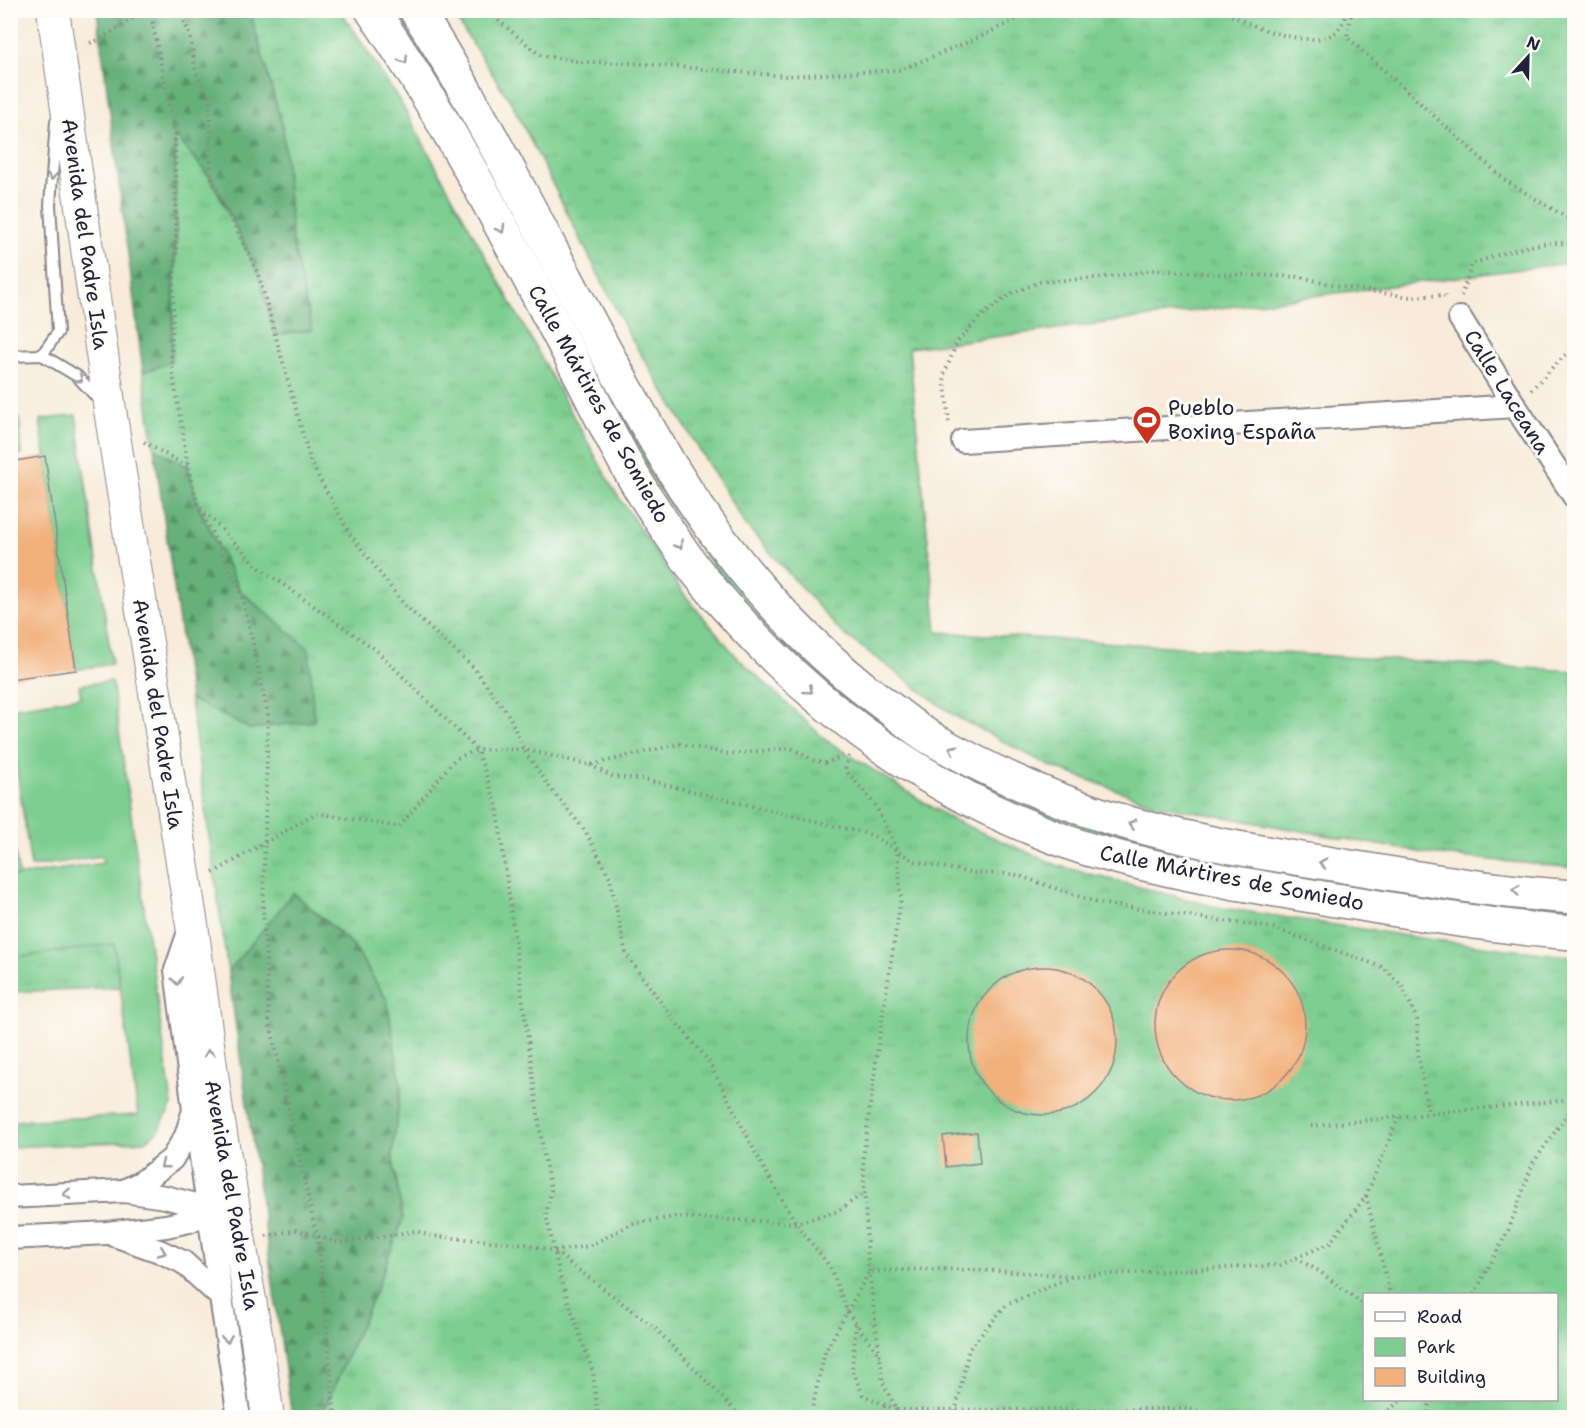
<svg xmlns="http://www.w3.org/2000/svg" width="1585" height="1428" font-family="'Shantell Sans',sans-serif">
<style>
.grass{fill:url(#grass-tufts);stroke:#507866;stroke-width:1.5;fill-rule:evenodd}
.forest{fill:url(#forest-firs);stroke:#446a5a;stroke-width:1.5}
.green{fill:#7dce90;stroke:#507866;stroke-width:1.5}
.building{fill:#f2b07a}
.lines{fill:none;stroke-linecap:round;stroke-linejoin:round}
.lane-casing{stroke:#8d868a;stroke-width:14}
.street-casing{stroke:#8d868a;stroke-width:26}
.secondary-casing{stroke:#8d868a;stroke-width:34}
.primary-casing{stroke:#8d868a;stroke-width:36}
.path{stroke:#8d868a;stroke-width:4;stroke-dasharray:1.5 4.5;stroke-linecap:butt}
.lane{stroke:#fff;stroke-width:10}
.street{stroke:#fff;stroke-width:22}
.secondary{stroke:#fff;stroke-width:32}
.primary{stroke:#fff;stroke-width:33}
.oneway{stroke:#9c9ca7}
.labels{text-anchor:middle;stroke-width:6;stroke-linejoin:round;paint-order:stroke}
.street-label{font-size:21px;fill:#22223b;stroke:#fdfcf7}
.poi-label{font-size:21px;fill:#22223b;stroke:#fdfcf7;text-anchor:start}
</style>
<defs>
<pattern id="grass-tufts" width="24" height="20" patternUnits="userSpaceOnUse" patternTransform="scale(1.5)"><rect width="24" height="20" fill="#7dce90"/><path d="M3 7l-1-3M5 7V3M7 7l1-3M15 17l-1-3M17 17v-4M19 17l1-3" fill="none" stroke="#6cb17d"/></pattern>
<pattern id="forest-firs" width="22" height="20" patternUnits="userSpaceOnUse" patternTransform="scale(1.5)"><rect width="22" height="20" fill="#66b17a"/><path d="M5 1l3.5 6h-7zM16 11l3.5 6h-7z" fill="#549065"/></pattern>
</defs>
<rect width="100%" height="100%" fill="#fdfcf7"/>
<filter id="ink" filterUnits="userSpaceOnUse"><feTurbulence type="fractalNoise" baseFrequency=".0167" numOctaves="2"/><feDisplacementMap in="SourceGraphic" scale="12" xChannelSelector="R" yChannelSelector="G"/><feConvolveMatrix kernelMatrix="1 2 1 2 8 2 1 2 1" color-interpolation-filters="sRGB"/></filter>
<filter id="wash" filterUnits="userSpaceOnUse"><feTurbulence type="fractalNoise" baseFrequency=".008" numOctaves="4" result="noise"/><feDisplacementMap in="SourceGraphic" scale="24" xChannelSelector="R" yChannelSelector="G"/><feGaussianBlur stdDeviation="1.35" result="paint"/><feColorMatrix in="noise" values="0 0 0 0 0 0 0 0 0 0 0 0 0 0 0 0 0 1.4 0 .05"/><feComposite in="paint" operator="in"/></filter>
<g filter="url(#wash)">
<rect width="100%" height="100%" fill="#f8ebd9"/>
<g class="grass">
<path d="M251 11H341L401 103 614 490 683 593 736 656 827 741 951 819 1059 866 1216 907 1434 940 1574 957V1417H321L376 1290 403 1219 392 1155 401 1087 387 1000 353 945 294 893 228 972 190 699 250 729 309 649 240 591 198 505 188 467 154 448 143 372 171 362 176 240 175 134 211 178 258 273 275 335 312 330 292 240ZM1364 1294H1556V1400H1364Z"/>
<polygon points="387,11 399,11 413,30 679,504 968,774 1574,909 1574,917 1526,913 1365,889 1187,859 1113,841 1027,812 909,751 808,672 722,580 655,483"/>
<polygon points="451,11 1574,11 1574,254 1569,263 909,348 937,632 1574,671 1574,868 1429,854 1158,805 1050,766 955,716 840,631 745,524 629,335 512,104"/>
<polygon points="19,418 22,455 11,457 11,419"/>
<polygon points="10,821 19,876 11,877 10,877"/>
<polygon points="115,943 121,987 11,992 10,958"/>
</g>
<g class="forest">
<polygon points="97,11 251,11 253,23 283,128 292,240 312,330 275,335 258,273 211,178 175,135 176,240 171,362 143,372"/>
<polygon points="154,448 188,467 198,505 240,591 309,649 314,721 250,729 190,699"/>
<polygon points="293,893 353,945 387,1000 401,1087 392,1155 403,1219 376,1290 321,1417 292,1417 228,972"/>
</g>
<g class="green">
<polygon points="76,415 112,664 76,670 40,420"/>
<polygon points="112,681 172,1105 158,1131 145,1141 11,1147 11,1121 138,1115 114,944 11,958 11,877 103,863 102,856 31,867 11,729 11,708 81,697 79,685"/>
</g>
<g id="blocks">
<g class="building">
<polygon points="45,456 76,670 10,679 10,462"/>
<circle cx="1230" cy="1025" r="75"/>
<circle cx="1043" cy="1041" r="74"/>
<polygon points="977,1132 980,1163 946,1167 943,1136"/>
</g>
</g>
</g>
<g filter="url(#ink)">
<use href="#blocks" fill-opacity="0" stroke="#8d868a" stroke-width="1.5"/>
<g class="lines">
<g class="lane-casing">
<g id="lane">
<polyline points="42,355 58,332 50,205 56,121"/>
<polyline points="10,356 42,355 77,376 101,402"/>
</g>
</g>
<g class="street-casing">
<g id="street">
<polyline points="1460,318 1515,406 1574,496"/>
<polyline points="963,441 1515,406"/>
<polyline points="195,1115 221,1297"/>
<polyline points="124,1191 142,1182 172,1159 186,1136 194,1110 176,970 190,929"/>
<polyline points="10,1197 124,1191 165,1197 192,1204 208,1212 219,1221 225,1231 228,1252"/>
<polyline points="114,1235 159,1251 183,1262 221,1297 239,1418"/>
<polyline points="10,1238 107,1233 166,1226 189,1221 208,1212 214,1203"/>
</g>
</g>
<g class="secondary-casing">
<polyline id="secondary" points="53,10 110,410 192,925 217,1111 257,1340 268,1418"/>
</g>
<g class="primary-casing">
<g id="primary">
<path d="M372 10C448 120 509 241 572 359 595 403 618 454 645 496 663 523 681 552 701 577 789 685 894 769 1022 824 1044 833 1067 843 1091 850 1166 872 1246 885 1323 898 1406 911 1490 927 1574 933"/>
<path d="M416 10C451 63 481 119 511 174 563 271 613 370 670 465 726 557 798 640 884 704 899 715 913 727 929 737 986 770 1046 797 1108 817 1181 840 1258 852 1332 864 1412 877 1494 892 1574 897"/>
</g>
</g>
<g class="path">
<polyline points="150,10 175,134 176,240 171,362 188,467 198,505 257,566 376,650 477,750 497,806 543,1152 551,1190 546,1215 561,1280 593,1373 598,1418"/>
<polyline points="180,10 190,36 196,72 210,99 211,178 258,273 311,463 350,534 405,606 473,667 510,717 523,749 551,789 586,832 610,878 626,954 673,1019 708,1060 762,1165 796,1223 830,1267 848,1313 880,1356"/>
<polyline points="332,10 343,13"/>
<polyline points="492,10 499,21 540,55 582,62 632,63 786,76 900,70 980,37 1035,10"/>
<path d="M1221 10C1245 24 1313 53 1337 31 1342 26 1345 17 1349 10"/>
<polyline points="1352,10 1347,37 1506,181 1574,222"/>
<polyline points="90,43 101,39 145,10"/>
<path d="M1461 296 1472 264C1501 254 1544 237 1574 245"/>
<polyline points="1531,390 1574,346"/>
<polyline points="949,422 944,375 957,342 980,317 1012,293 1040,282 1108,277 1155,270 1215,274 1301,277 1343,287 1410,297 1444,295 1447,299"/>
<polyline points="144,442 188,467"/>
<polyline points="201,510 240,591 247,616 268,714 263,908 269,1019 319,1247 335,1418"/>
<polyline points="849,756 845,769 875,805 897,849 901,898 880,1032 863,1159 868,1263 883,1383 897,1410 1188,1409 1219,1414 1226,1418"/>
<polyline points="590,765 613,777 642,779 872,835 914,861 970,873 1014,874 1098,903 1273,928 1383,967 1403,987 1417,1020 1418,1053 1428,1113"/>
<polyline points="213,873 316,813 399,827 455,759 477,750 523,749 590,765 679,744 729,754 791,748 815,761 825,763 845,755"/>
<polyline points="1311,1126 1574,1099"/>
<polyline points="1366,1196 1390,1294"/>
<polyline points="266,1236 297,1230 340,1243 416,1231 430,1236 526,1244 554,1251 589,1246 631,1224 675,1217 796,1223 838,1211 864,1193"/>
<polyline points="555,1252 655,1328 742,1418"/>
<polyline points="1296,1258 1319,1271 1364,1305"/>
<polyline points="1474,1294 1509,1229 1533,1163 1574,1105"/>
<polyline points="856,1324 852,1369 863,1395 896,1410"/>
<path d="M810 1418 825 1352 869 1272C937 1266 1004 1271 1072 1276"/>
<polyline points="878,1418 885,1405"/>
<polyline points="954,1418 969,1349 1006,1305 1073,1276 1280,1265 1330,1243 1366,1196 1399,1116"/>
<polyline points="1380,1418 1401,1400"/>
<polyline points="1427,1418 1430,1400"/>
</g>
<use href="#lane" class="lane"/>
<use href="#street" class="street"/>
<use href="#secondary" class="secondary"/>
<use href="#primary" class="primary"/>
</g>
<defs><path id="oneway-chevron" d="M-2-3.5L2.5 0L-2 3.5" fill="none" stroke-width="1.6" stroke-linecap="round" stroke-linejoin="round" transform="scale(1.5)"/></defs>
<g class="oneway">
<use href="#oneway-chevron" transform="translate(404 60) rotate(58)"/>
<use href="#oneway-chevron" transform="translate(52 176) rotate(93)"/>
<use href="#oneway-chevron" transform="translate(501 229) rotate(61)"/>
<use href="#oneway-chevron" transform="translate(79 379) rotate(42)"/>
<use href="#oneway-chevron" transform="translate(679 545) rotate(56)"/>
<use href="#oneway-chevron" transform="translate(809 690) rotate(40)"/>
<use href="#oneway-chevron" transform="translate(953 749) rotate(-152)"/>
<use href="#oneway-chevron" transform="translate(1132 824) rotate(-166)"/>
<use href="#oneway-chevron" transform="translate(1323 863) rotate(-171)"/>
<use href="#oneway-chevron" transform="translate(1516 890) rotate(-173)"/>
<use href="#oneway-chevron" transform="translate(177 981) rotate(83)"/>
<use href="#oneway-chevron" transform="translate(209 1053) rotate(-98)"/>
<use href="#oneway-chevron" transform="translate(164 1165) rotate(142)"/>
<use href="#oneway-chevron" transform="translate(67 1194) rotate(177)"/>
<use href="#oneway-chevron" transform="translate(162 1252) rotate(22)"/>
<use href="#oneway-chevron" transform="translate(227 1339) rotate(81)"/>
</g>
</g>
<defs>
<g id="stadium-pin" transform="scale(1.5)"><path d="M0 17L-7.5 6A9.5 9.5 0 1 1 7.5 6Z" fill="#c8321e" stroke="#fdfcf7"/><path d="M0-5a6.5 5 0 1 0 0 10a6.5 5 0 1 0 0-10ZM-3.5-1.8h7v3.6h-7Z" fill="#fff"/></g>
</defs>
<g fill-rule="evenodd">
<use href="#stadium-pin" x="1147" y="420"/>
</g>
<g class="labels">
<g class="street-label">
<text transform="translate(85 234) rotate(82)" y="7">Avenida del Padre Isla</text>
<text transform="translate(1507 392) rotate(58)" y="7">Calle Laceana</text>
<text transform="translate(599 404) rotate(61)" y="7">Calle Mártires de Somiedo</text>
<text transform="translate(158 714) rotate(81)" y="7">Avenida del Padre Isla</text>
<text transform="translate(1232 878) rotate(11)" y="7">Calle Mártires de Somiedo</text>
<text transform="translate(232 1195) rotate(80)" y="7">Avenida del Padre Isla</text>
</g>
<g class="poi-label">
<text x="1168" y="415">Pueblo<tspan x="1168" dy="24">Boxing España</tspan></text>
</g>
</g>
<rect width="1585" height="1428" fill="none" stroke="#fdfcf7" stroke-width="36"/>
<rect x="1363" y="1293" width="195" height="108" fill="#fdfcf7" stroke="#a5a5ac" stroke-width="1.5"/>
<rect x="1375" y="1312" width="30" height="9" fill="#ffffff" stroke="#a5a5ac" stroke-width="1.5"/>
<text x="1417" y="1323" font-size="18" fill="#22223b">Road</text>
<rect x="1375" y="1338" width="30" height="18" fill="#7dce90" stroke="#a5a5ac" stroke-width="1.5"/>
<text x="1417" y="1353" font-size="18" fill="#22223b">Park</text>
<rect x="1375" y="1368" width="30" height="18" fill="#f2b07a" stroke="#a5a5ac" stroke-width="1.5"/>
<text x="1417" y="1383" font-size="18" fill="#22223b">Building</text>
<g transform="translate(1528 57) rotate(22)" stroke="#fdfcf7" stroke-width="4.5" paint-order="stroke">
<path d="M0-4.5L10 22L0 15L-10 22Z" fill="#22223b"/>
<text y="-9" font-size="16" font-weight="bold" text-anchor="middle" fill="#22223b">N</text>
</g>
</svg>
